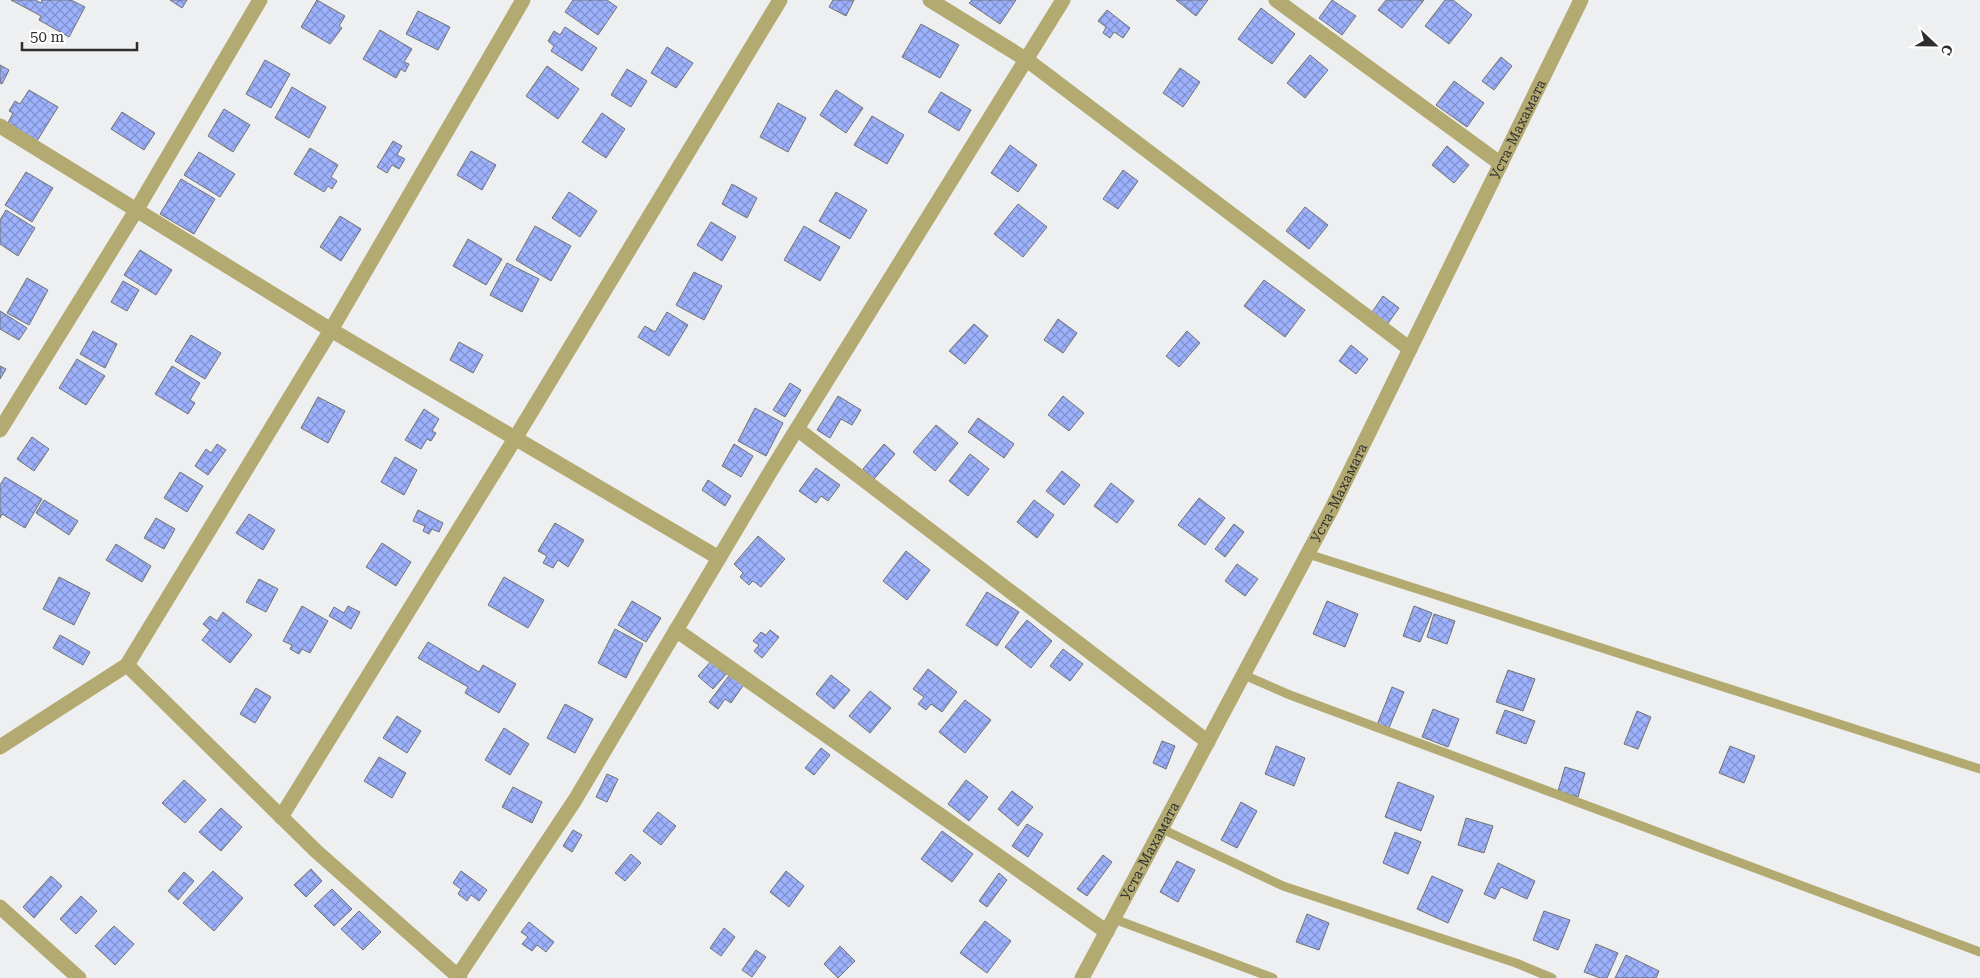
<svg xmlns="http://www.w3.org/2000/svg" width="1980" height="978" font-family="'Roboto Serif',serif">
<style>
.building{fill:url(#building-cross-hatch);stroke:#717272}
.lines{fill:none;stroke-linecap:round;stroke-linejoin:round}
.lane{stroke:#b3aa71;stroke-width:9}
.street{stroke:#b3aa71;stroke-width:15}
.labels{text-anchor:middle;stroke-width:4.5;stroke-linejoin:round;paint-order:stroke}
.street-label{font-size:14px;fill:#2e2e2f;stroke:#fff}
</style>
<defs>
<pattern id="building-cross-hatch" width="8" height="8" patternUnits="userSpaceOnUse" patternTransform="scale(1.25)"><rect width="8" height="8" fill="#9db1fc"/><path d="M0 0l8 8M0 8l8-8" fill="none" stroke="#8090cc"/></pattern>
</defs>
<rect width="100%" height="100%" fill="#eeeff0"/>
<g class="building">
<polygon points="11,0 35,0 41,3 42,0 71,0 85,7 69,37 39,20 41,16"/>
<polygon points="170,0 187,0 182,8"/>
<polygon points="317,0 345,16 339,26 342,28 330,44 301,27"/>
<polygon points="573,0 607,0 617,7 598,35 565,12"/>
<polygon points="833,0 854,0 846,16 829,7"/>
<polygon points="972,0 1016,0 1000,24 969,3"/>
<polygon points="1176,0 1208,0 1196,16"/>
<polygon points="1332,0 1356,16 1342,35 1319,18"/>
<polygon points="1386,0 1424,0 1402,28 1378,10"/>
<polygon points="1445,0 1453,0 1472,15 1449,44 1425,26"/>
<polygon points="1261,8 1295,34 1272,64 1238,39"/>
<polygon points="1107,10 1130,28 1123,38 1114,32 1110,38 1103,33 1106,27 1098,21"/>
<polygon points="418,11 450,27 438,50 406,34"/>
<polygon points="921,24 959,45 940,78 902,57"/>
<polygon points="565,27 597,48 582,71 551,51 554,46 548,41 554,31 560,35"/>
<polygon points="380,30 412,49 404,62 409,64 405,72 401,69 396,78 363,59"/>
<polygon points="667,47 693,63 676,88 651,73"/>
<polygon points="1310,55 1328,70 1305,98 1287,83"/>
<polygon points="1501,57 1512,66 1494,90 1482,81"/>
<polygon points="265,60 290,74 271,108 246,94"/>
<polygon points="0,65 9,70 2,84 0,83"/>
<polygon points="547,66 579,89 558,119 526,96"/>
<polygon points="1180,68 1200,82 1183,107 1163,93"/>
<polygon points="627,69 647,81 631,107 611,95"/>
<polygon points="1454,81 1484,103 1467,127 1436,105"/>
<polygon points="292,87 326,107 309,138 275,118"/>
<polygon points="29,90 58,107 37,141 8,123 13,113 9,111 15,101 20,104"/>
<polygon points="836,90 863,108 846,133 820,115"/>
<polygon points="941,92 971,110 959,131 928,112"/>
<polygon points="778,103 806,118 788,152 760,137"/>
<polygon points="224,109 250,125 233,152 208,136"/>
<polygon points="122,112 155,133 144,150 111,129"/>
<polygon points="602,113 625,129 606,158 582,142"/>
<polygon points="872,116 904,135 887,164 854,145"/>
<polygon points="393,141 402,146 397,155 405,159 399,169 392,165 387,173 377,167"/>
<polygon points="1010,145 1037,165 1018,192 991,173"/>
<polygon points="1447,146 1469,165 1454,183 1432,165"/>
<polygon points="310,148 338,165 331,177 337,181 332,189 328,186 324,192 294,174"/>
<polygon points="471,151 496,165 482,190 457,175"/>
<polygon points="199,152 235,174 220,197 184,175"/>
<polygon points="1123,170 1138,181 1118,209 1103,199"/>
<polygon points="26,172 53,188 32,222 5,205"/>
<polygon points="181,179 215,199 194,234 160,214"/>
<polygon points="732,184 757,198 747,218 722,204"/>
<polygon points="569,192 597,211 580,237 552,218"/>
<polygon points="836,192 867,210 850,239 819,221"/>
<polygon points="1018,204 1047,227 1023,257 994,234"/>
<polygon points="1305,207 1328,225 1309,249 1286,231"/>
<polygon points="6,210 35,228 18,256 0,244 0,220"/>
<polygon points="340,216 361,229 341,261 320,247"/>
<polygon points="711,222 736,237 722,261 697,245"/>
<polygon points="535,226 571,246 551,281 516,260"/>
<polygon points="804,226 840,247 820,281 784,260"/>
<polygon points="468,239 502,259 486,285 453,266"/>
<polygon points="140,250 172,270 156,295 124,275"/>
<polygon points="507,263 539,279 522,312 490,295"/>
<polygon points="694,272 722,286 704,320 676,305"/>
<polygon points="27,278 48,290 29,325 7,313"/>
<polygon points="1264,280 1305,310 1285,337 1244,306"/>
<polygon points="123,281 139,290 127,311 111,302"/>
<polygon points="1383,296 1399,308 1386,326 1370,315"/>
<polygon points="0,311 27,328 19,340 0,329"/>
<polygon points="667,312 688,325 669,356 638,337 645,326 655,332"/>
<polygon points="1058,319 1077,333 1063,353 1044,340"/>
<polygon points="974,324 988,336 965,364 949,351"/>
<polygon points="93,331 117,344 105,368 80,354"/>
<polygon points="1187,331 1200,343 1179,367 1166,356"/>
<polygon points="191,335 221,353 205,379 175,361"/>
<polygon points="459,342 483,355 473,373 450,360"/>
<polygon points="1351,345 1368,359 1356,374 1339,361"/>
<polygon points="77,359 105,376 86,405 59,388"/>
<polygon points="0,366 6,369 0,379"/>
<polygon points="172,366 200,383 190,400 195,403 188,414 155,394"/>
<polygon points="790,383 801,390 785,417 773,410"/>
<polygon points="838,396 861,410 852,425 841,419 830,438 817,430"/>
<polygon points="1063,396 1084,413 1069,431 1048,415"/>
<polygon points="318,397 345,411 328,443 301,428"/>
<polygon points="755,408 783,423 766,456 738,441"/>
<polygon points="424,409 439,419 432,431 436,433 431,441 427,439 421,449 405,440"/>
<polygon points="978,418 1014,444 1004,458 968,432"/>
<polygon points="936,425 958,443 935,471 913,452"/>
<polygon points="32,437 49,449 34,471 17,459"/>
<polygon points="217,444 226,450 208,475 195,466 206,449 211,453"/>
<polygon points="734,444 753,456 741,477 722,466"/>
<polygon points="884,444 895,454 874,479 863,469"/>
<polygon points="970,454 989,469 968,496 949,481"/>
<polygon points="395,457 417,470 404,495 381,482"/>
<polygon points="816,468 840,485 828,501 821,496 816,503 799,491"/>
<polygon points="1062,471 1080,485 1064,505 1046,491"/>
<polygon points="180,472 203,486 187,512 164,498"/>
<polygon points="5,477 42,499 25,528 2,514 0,518 0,485"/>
<polygon points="708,480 731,496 725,506 702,490"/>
<polygon points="1111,483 1134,501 1117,523 1094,506"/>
<polygon points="1199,498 1225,518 1205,545 1178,525"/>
<polygon points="44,500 78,521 69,535 36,513"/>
<polygon points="1034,500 1054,515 1037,538 1017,522"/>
<polygon points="418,510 443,523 439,532 432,529 429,534 423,531 425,526 413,521"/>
<polygon points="249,514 275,530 263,550 236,533"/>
<polygon points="156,518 175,529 164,549 144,538"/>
<polygon points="555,523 584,540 568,567 558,560 553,568 543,563 547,556 538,551"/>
<polygon points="1234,524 1244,532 1225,557 1215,549"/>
<polygon points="758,536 785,559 761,587 753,581 749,585 740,577 743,573 734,564"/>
<polygon points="382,543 411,562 396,586 366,567"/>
<polygon points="116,544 151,566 142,582 106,560"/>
<polygon points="906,551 930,570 907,600 883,581"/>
<polygon points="1237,564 1258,579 1245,596 1225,581"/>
<polygon points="59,577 90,593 74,625 43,609"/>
<polygon points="504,577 544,600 528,628 488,605"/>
<polygon points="259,579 278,589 266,612 246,602"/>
<polygon points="987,592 1019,612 997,646 966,625"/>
<polygon points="632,601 661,618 646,642 618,625"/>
<polygon points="1327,601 1358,614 1345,647 1313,634"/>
<polygon points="302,606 328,621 310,653 302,649 299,654 290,649 292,645 283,641"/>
<polygon points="348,606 360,612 351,629 329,616 334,607 344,613"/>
<polygon points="1414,606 1432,613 1420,642 1403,636"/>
<polygon points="223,612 252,635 230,663 202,640 210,630 203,624 210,616 217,621"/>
<polygon points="1434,614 1455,621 1447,644 1427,637"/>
<polygon points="1027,620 1052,641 1031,668 1005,647"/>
<polygon points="615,629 643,644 626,678 598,663"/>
<polygon points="770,630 779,637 762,658 754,651 759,645 753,641 761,632 766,635"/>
<polygon points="60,635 90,652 83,665 53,648"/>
<polygon points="428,642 479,672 483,665 516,684 499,713 465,693 468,687 418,658"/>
<polygon points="1063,649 1083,664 1070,681 1050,666"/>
<polygon points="713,659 728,672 713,689 698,676"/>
<polygon points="928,669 957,692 942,712 931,704 926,710 918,704 924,697 913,689"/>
<polygon points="1508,670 1535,679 1523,711 1496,702"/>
<polygon points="731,673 745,683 731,703 725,699 718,709 709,702"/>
<polygon points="831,675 850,690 834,709 816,694"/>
<polygon points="1392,687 1404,692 1388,730 1377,725"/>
<polygon points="256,688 271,697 255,723 240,714"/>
<polygon points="870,691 891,708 870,733 849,716"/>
<polygon points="965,700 991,720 965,753 939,732"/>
<polygon points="565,704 593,719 575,753 547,738"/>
<polygon points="1433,709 1459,719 1448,747 1422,737"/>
<polygon points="1505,710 1535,721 1526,744 1496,733"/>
<polygon points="1637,711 1651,717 1638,749 1624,744"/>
<polygon points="397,716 421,731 407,753 383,738"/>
<polygon points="504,728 529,744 510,775 485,760"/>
<polygon points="1162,741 1175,746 1166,769 1153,763"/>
<polygon points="1276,746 1305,758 1294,786 1265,774"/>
<polygon points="1730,746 1755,756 1744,783 1719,773"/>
<polygon points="821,748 830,755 814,775 805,768"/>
<polygon points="379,757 406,773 392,798 364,781"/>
<polygon points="1565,767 1585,773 1578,797 1558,791"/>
<polygon points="607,774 618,779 607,802 596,797"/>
<polygon points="184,780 206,800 185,823 162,803"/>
<polygon points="966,780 988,797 969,821 948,804"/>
<polygon points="1398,782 1434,796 1421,831 1385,817"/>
<polygon points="513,787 542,802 532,823 502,807"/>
<polygon points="1012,791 1033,807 1018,826 998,809"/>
<polygon points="1241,802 1257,811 1237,848 1221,840"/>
<polygon points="221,808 242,827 221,851 199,832"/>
<polygon points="658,812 676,826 661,845 643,831"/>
<polygon points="1466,818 1493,826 1484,853 1458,845"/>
<polygon points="1027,824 1043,834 1028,857 1012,846"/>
<polygon points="573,830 582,835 572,852 563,846"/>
<polygon points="942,831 973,854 952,882 921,859"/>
<polygon points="1395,832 1421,842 1408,874 1383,863"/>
<polygon points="631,854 641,863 625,881 615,873"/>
<polygon points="1103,855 1112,862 1087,896 1077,889"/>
<polygon points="1177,861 1195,870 1178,902 1160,892"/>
<polygon points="1498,863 1535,881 1527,899 1501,887 1495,899 1484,894"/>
<polygon points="311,869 322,881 306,897 294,885"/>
<polygon points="213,871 243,898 214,931 183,903"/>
<polygon points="461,871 487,890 479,901 471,895 467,901 458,894 461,889 453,883"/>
<polygon points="786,871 804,886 789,907 770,892"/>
<polygon points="184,872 194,881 178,900 168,891"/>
<polygon points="999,873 1007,880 987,907 979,901"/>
<polygon points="51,876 62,886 34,918 23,907"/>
<polygon points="1432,876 1463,890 1448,923 1417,909"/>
<polygon points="332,889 352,909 334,926 314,906"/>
<polygon points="81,896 97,911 76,934 60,919"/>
<polygon points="359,911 381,932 363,950 341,929"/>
<polygon points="1544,911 1570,920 1558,950 1533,940"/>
<polygon points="1307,914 1329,923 1319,950 1296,942"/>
<polygon points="985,921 1011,941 987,973 960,953"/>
<polygon points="529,922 554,942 546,952 537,945 532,951 522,944 528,937 521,932"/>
<polygon points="114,926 134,944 115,965 95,946"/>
<polygon points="724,928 735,937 721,956 710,948"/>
<polygon points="1596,944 1618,953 1607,978 1600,978 1584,972"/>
<polygon points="840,946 855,961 838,978 824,964"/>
<polygon points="756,950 766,957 752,977 742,970"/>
<polygon points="1626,955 1659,971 1656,978 1615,978"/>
</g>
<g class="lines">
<g class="lane">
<polyline points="1308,554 1980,769"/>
<polyline points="1244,675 1290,695 1980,952"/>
<polyline points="1162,829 1283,886 1516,963 1552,978"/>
<polyline points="1114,919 1273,978"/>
</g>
<g class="street">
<polyline points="930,0 1027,60 1410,349"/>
<polyline points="1276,0 1501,164"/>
<polyline points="0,126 331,330 719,558"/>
<polyline points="797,429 1208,742"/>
<polyline points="0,430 137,209 260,0"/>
<polyline points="676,630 1107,932"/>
<polyline points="127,665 316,851 460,978"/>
<polyline points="0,747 127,665 331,330 523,0"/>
<polyline points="281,817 516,437 780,0"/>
<polyline points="0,907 79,978"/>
<polyline points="458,976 575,800 772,469 1063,0"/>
<path id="s1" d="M1082 978 1331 510 1581 0"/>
</g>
</g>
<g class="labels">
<g class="street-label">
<text dy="5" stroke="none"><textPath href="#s1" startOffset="954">Уста-Махамата</textPath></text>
<text dy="5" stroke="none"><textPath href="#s1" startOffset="549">Уста-Махамата</textPath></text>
<text dy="5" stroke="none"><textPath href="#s1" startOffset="144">Уста-Махамата</textPath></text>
</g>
</g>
<g transform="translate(1935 45) rotate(112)" stroke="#ffffff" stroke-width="4" paint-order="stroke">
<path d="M0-4L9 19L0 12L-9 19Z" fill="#2e2e2f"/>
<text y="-8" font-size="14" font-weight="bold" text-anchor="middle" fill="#2e2e2f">С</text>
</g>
<path d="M22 42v8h115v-8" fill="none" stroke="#2e2e2f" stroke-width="2.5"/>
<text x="30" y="42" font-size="15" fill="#2e2e2f" stroke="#ffffff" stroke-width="4" paint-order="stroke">50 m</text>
</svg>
